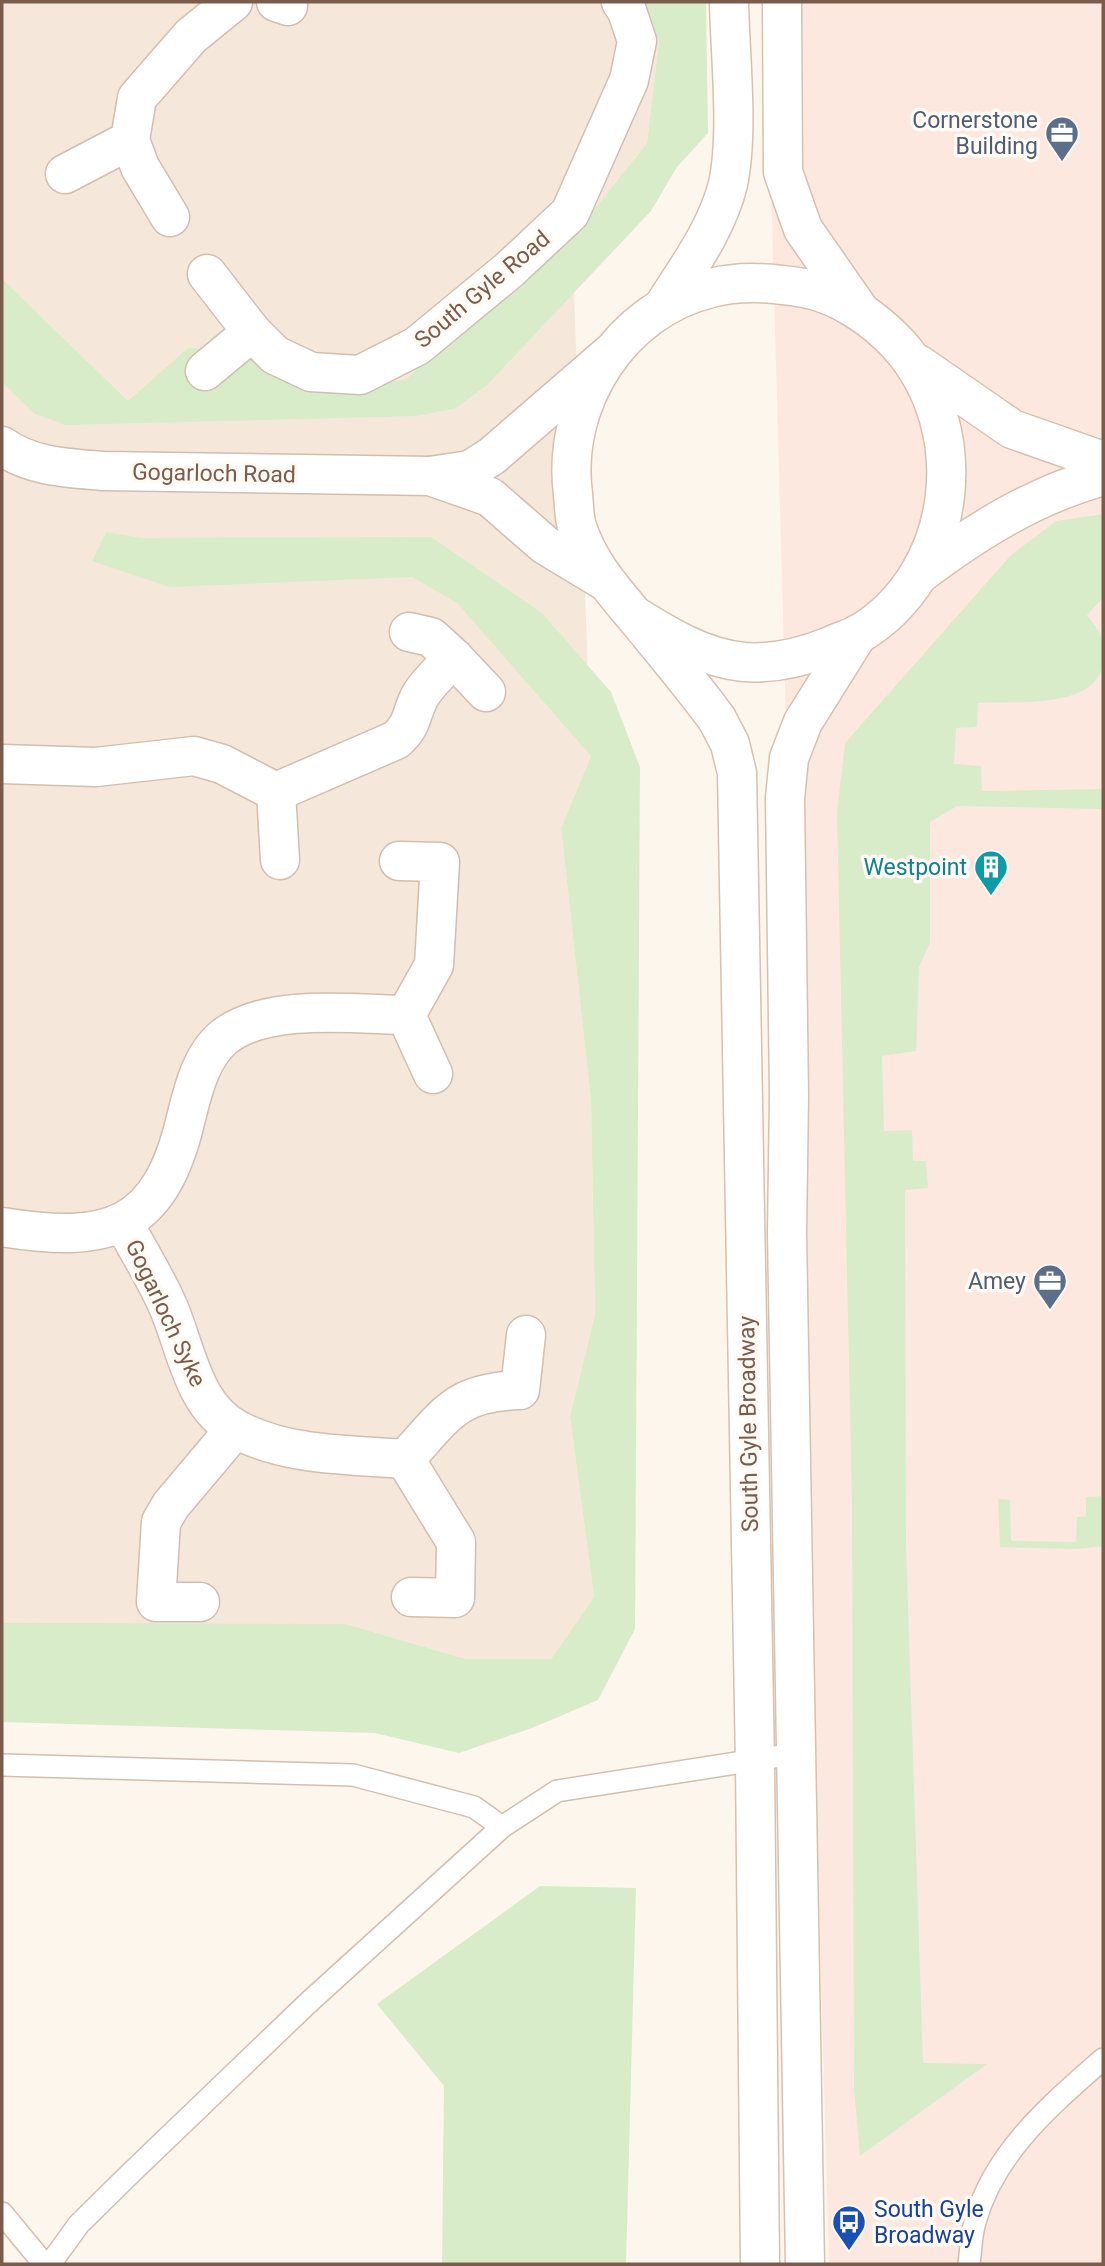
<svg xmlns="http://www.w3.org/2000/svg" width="1105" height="2266" font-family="Roboto,sans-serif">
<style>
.residential{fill:#f5e8da}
.commercial{fill:#fde8e0}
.green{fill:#d8ecc9}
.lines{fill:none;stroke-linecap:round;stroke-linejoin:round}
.lane-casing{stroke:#d1beb0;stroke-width:24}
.street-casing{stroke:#d1beb0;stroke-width:41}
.secondary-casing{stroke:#d6c0b0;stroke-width:41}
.lane{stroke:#fff;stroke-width:21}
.street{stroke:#fff;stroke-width:38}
.secondary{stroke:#fff;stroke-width:38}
.labels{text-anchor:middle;stroke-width:7;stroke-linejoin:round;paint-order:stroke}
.service-label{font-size:23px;fill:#4e5e75;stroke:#fffaf3;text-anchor:end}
.street-label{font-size:23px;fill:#7a5c4d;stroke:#fffaf3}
.culture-label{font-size:23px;fill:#0d838f;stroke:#fffaf3;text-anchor:end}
.transit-label{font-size:23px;fill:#164399;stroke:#fffaf3;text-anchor:start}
</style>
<rect width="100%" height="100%" fill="#fdf6ec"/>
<polygon class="residential" points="2,2 639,2 659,41 647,143 572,237 591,756 561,828 591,1101 595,1314 570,1417 594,1597 551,1659 466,1659 346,1624 2,1625"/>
<polygon class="commercial" points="774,2 1103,2 1103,2264 829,2264 770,149"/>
<g class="green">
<polygon points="639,2 706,2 708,133 677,167 651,211 487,385 456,408 417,416 66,425 35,414 2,382 2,279 128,401 188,348 251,351 309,390 405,380 572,237 647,143 659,41"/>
<path d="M1103 514V598L1087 615C1101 633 1103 635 1103 659 1103 710 1014 701 978 703L977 727 956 728 954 764 981 766 982 791 1103 789V809L957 806 930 822V943L919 967 916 1051 882 1056 884 1131 912 1130 913 1161H926L928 1188 905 1190 906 1544 923 2063 987 2064 860 2156 854 2090 852 1504 837 813 845 743 1011 555 1056 521Z"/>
<polygon points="106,532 141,538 431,537 542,613 611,692 640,767 635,1629 598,1700 532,1728 459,1753 375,1733 2,1722 2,1623 346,1624 466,1659 551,1659 594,1597 570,1417 595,1314 591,1101 561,828 591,756 457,603 412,577 170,587 92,561"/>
<polygon points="1103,1496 1103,1546 1078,1549 1000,1547 998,1499 1010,1500 1011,1541 1076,1542 1077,1517 1086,1516 1086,1497"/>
<polygon points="540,1886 636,1888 626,2264 442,2264 444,2086 377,2004"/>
</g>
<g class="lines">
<g class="lane-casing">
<g id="lane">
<polyline points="2,1765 353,1775 474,1807 502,1827"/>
<polyline points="2,2213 44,2264"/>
<polyline points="50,2264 79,2224 135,2169 308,2003 502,1827 557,1791 794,1754"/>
<path d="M969 2264C971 2250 971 2235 975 2222 994 2152 1052 2104 1103 2059"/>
</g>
</g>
<g class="street-casing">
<g id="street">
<polyline points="276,2 288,6"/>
<polyline points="65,174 130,140"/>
<polyline points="170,217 140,167 130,140 137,98 191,36 233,2"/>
<polyline points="207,274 252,332 275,355 311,372 360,375 417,346 509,270 570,213 629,80 637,41 627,11 621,2"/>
<polyline points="205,371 252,332"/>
<path d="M2 446C31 467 68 468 103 471L430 476"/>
<polyline points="603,580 545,545 490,497 430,476 470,470 492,456 611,353"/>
<polyline points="409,632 431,637 454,658"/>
<polyline points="2,764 96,767 194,756 222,764 276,792"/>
<path d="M280 860 276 792 396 740C414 724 410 715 420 696 429 681 442 670 454 658L486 692"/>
<polyline points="399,861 440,862 434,965 406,1015 433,1074"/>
<path d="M124 1224C138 1250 155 1277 167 1304 186 1346 192 1405 236 1429 285 1456 351 1455 405 1459 447 1414 455 1392 520 1390L526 1335"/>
<path d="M2 1227C108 1244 160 1230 186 1118 193 1090 201 1056 224 1037 267 1003 354 1014 406 1015"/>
<polyline points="405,1459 456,1542 455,1598 411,1597"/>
<polyline points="200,1602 156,1602 161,1522 171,1505 235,1429"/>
</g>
</g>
<g class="secondary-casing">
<g id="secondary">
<polyline points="782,2 783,172 803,229 860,311"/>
<path d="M663 307C687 269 717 229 728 184 739 132 730 56 729 2"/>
<polyline points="918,364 1012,429 1103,461"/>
<path d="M921 573C978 530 1035 495 1103 476"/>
<path d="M635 616C669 637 703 658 744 662 772 664 803 657 828 647 838 642 849 639 859 634 959 574 974 429 899 345 875 319 839 294 804 288 773 283 742 280 711 288 620 310 561 403 573 494 574 504 574 517 577 527 590 566 613 590 638 620 665 653 692 685 717 719L730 744 737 773 755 1763 760 2264"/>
<polyline points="805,2264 787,1233 789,1096 785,798 789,758 803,722 858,634"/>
</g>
</g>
<use href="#lane" class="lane"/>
<use href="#street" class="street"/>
<use href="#secondary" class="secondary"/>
</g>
<defs>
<g id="office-pin" transform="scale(1.75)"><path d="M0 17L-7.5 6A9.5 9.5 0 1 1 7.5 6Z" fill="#5c6f8a" stroke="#fffaf3"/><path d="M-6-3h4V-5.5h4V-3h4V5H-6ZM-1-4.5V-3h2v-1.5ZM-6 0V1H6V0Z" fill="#fff"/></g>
<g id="building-pin" transform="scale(1.75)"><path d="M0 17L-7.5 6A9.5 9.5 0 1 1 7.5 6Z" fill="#0f9aa8" stroke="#fffaf3"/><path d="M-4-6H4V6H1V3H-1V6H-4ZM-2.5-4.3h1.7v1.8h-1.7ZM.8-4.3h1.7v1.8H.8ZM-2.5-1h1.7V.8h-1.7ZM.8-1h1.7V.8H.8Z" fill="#fff"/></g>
<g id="bus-pin" transform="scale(1.75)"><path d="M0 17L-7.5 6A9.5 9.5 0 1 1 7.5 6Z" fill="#1a4fb4" stroke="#fffaf3"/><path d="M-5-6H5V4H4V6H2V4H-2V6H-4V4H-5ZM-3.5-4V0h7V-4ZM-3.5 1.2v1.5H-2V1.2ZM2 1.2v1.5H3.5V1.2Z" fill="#fff"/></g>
</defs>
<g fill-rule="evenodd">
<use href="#office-pin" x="1062" y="133"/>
<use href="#building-pin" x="991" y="867"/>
<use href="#office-pin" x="1050" y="1281"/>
<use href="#bus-pin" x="849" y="2222"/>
</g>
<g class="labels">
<g class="service-label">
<text x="1038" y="128">Cornerstone<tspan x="1038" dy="26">Building</tspan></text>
<text x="1026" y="1289">Amey</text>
</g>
<g class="street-label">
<text transform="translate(482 289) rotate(-40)" y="8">South Gyle Road</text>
<text transform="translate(214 473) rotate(1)" y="8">Gogarloch Road</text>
<text transform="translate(166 1313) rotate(65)" y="8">Gogarloch Syke</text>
<text transform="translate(748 1424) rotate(-91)" y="8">South Gyle Broadway</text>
</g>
<g class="culture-label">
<text x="967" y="875">Westpoint</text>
</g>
<g class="transit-label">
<text x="874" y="2217">South Gyle<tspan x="874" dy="26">Broadway</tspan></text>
</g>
</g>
<rect width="1105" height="2266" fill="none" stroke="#7a5c4d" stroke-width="7"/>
</svg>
